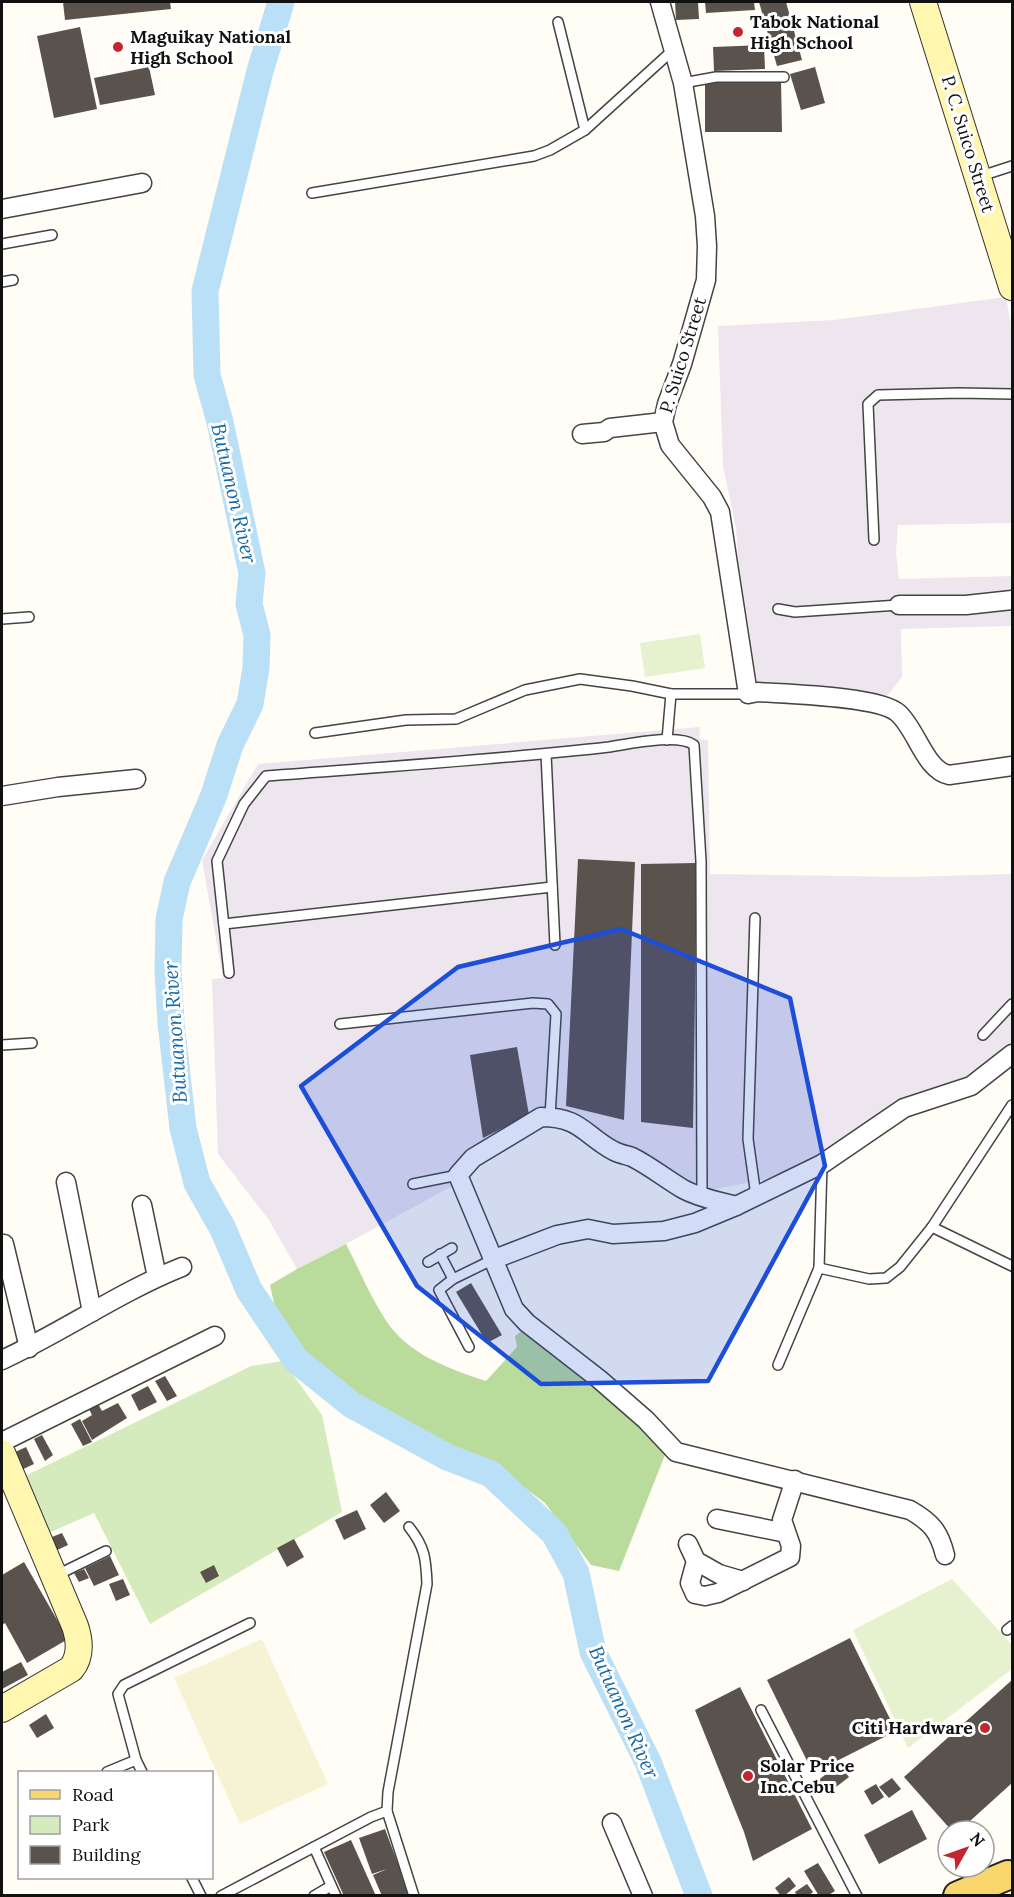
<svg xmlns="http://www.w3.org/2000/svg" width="1014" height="1897" font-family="Lora,serif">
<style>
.industrial{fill:#eee6ef}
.farmland{fill:#f6f3d4}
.green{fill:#d5ebbd}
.forest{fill:#b9dc9c}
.pitch{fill:#e6f2cf}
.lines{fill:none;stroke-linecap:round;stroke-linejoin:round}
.river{stroke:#b9e0f7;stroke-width:27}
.building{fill:#5a524d}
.lane-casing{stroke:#444;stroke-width:12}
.street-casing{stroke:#444;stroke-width:21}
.secondary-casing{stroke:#333;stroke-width:28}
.primary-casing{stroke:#222;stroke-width:32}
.lane{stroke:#fff;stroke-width:9}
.street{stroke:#fff;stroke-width:18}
.secondary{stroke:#fff6b0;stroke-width:26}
.primary{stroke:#f9d66b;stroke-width:28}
.marked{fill:#1d4ed8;fill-opacity:0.2;stroke:#1d4ed8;stroke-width:4.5;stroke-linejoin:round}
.poi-dot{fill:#c4262e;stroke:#fff;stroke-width:2}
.labels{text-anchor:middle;stroke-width:6;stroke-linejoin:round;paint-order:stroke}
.poi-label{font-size:18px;font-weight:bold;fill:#111;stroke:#fff;text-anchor:start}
.street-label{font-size:18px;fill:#111;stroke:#fff}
.water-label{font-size:20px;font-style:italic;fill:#1768a6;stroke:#fff}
</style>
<rect width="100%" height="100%" fill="#fffdf5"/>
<g class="industrial">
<polygon points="1006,297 1012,330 1012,523 898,525 896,553 899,579 1012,576 1012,626 901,629 902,677 887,696 758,687 738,557 736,528 723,466 718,326 834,320"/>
<polygon points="700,727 699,739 708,740 710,874 907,877 1012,874 1012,1044 977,1076 889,1107 823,1155 763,1180 709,1190 608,1138 558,1106 450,1170 454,1185 346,1244 297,1269 269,1220 218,1154 212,979 223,978 202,860 258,764"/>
</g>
<polygon class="farmland" points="262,1639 328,1784 240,1824 174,1678"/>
<polygon class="green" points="283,1361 322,1415 342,1512 150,1624 94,1513 44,1535 19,1479 251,1366"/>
<path class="forest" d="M346 1244C359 1269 370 1296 385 1319 407 1354 449 1369 486 1381L517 1347 515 1336 523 1330 532 1333 548 1352 593 1384 642 1428 665 1455 619 1571 591 1565 545 1503 493 1464 446 1448 384 1416 321 1374 303 1357 276 1312 270 1285 297 1269Z"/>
<g class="pitch">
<polygon points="700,634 705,668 645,677 640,643"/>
<polygon points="952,1579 1012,1645 1012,1669 908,1748 853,1630"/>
</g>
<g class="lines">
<polyline class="river" points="281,2 260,71 205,291 207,375 220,422 252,573 249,604 257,635 256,668 250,704 230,745 214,795 177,882 169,919 168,971 171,1023 183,1128 197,1183 223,1229 249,1290 296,1360 352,1405 447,1457 491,1474 554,1533 576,1573 593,1652 648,1762 699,1896"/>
</g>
<g class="building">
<polygon points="63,2 170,2 171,9 65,20"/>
<polygon points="675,2 698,2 699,19 676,20"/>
<polygon points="705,2 754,2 755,10 706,13"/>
<polygon points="759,2 786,2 802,60 777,66"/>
<polygon points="80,27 97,109 54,118 37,36"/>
<polygon points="764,45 765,69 714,71 713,47"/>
<polygon points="149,67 155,95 100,105 94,78"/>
<polygon points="815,67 825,103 801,110 790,74"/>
<polygon points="705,80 781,80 782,132 705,132"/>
<polygon points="578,859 635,862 624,1120 566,1106"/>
<polygon points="697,863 693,1128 641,1122 641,864"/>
<polygon points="517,1047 529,1115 483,1138 470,1055"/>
<polygon points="471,1283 502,1335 487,1343 456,1292"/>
<polygon points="165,1376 177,1396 167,1401 155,1381"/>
<polygon points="148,1386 157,1402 139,1411 131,1395"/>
<polygon points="97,1402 102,1411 118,1403 127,1418 92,1440 82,1421 92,1415 88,1407"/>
<polygon points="80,1419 92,1442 83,1446 71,1424"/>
<polygon points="42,1435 53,1455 45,1461 34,1439"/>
<polygon points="26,1447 34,1464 19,1471 11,1454"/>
<polygon points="386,1492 400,1511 384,1523 370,1505"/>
<polygon points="357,1510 366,1529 344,1540 335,1520"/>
<polygon points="62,1533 68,1545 53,1552 47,1539"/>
<polygon points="294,1539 304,1557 287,1567 277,1548"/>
<polygon points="110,1556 119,1575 94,1586 85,1568"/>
<polygon points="24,1562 68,1639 27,1663 5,1623 2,1625 2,1575"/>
<polygon points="214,1565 219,1576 206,1583 200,1572"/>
<polygon points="84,1569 89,1578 79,1582 74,1573"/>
<polygon points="123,1579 130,1595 116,1601 109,1584"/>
<polygon points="850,1638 896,1731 813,1773 767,1680"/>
<polygon points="21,1662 28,1675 2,1689 2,1672"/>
<polygon points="1012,1680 1012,1783 959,1831 952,1831 904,1777"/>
<polygon points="740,1687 812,1829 753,1861 744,1832 695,1710"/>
<polygon points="46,1714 54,1728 37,1738 29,1725"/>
<polygon points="839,1764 849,1777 827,1794 816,1782"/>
<polygon points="892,1778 901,1789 889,1798 879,1787"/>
<polygon points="876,1784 884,1797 872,1805 864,1791"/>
<polygon points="912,1810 927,1839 879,1864 864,1835"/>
<polygon points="385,1829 398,1864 412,1896 382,1896 373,1875 387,1869 372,1874 359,1838"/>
<polygon points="351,1840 376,1896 344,1896 324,1852"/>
<polygon points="818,1863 835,1891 827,1896 819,1896 804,1871"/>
<polygon points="789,1877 796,1886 784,1896 781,1896 775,1888"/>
<polygon points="807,1884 813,1892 808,1896 797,1896 795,1892"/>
</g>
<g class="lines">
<g class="lane-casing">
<g id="lane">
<polyline points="558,22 585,130"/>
<polyline points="683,83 716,77 784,77"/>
<polyline points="981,176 1012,166"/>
<polyline points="312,193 534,156 550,150 585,130 673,50"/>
<polyline points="2,244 52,235"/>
<polyline points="2,282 13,280"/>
<polyline points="874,540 868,404 878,395 959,393 1012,394"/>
<polyline points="778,609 795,612 899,605"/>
<polyline points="2,619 29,617"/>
<polyline points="315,733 406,720 456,719 525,690 580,679 632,686 671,694 748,694"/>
<polyline points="667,740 671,694"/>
<polyline points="546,754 555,945"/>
<polyline points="755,918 748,1139 756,1196"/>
<polyline points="224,924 552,887"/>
<path d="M229 973 217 861 244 804 266 776C381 767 495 760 609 747 629 744 678 733 694 745L701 861 702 1197"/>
<polyline points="340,1024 533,1003 548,1004 556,1014 550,1117"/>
<polyline points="983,1035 1012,1004"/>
<polyline points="2,1045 32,1043"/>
<polyline points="413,1184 458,1175"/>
<polyline points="932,1227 1012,1266"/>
<polyline points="440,1254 453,1279"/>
<polyline points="428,1262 452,1248"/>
<polyline points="819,1268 869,1279 886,1278 900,1267 932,1227 1012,1105"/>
<polyline points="469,1347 439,1290 453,1279 492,1260"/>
<polyline points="778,1365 819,1268 822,1164"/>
<polyline points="57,1575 106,1551"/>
<polyline points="1007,1630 1012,1626"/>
<polyline points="761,1710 857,1896"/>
<polyline points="136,1760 118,1694 124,1685 250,1623"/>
<polyline points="107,1772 136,1760 142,1772"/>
<polyline points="387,1811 414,1896"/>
<polyline points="314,1847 336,1896"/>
<polyline points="192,1878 201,1896"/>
<path d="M221 1896 371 1817 387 1811 388 1792 427 1584C426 1559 425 1547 409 1527"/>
<polyline points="314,1896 331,1886"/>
</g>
</g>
<g class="street-casing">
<g id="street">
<path d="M660 2 683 83 705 216 707 246 706 280 682 364 667 404 663 422 670 445 712 497 720 512 748 694 758 692C786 694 879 696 898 713 917 730 925 770 949 775L1012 766"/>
<polyline points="2,209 142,183"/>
<polyline points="582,434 604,432 610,428 663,422"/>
<polyline points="899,605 966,605 1012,600"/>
<polyline points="2,796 58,787 136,779"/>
<polyline points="66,1182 92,1312"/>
<polyline points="142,1205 157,1277"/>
<path d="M736 1206C718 1201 699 1198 683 1189 666 1179 650 1166 632 1157 626 1155 620 1154 614 1151 584 1135 581 1117 541 1117L473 1158 458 1175 514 1309 527 1323 599 1379 646 1420 676 1452 910 1510C931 1522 939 1531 945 1555"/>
<polyline points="4,1244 29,1348"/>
<polyline points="492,1260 557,1235 588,1229 613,1234 664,1231 695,1223 736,1206 822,1164 904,1108 971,1086 1012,1054"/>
<path d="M2 1360C63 1332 119 1292 182 1267"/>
<polyline points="2,1442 215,1336"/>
<polyline points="717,1519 786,1533"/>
<polyline points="688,1544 696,1561 719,1574 743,1581"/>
<polyline points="696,1561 690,1583 695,1594 705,1596 718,1593 790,1557 791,1546 782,1520 795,1480"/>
<polyline points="612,1823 643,1896"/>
</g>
</g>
<g class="secondary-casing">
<g id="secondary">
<polyline points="923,2 1012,287"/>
<path d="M2 1453 75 1626C80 1641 81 1657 71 1669L2 1709"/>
</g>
</g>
<g class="primary-casing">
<polyline id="primary" points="958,1896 1008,1875"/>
</g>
<use href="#lane" class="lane"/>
<use href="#street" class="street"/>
<use href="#secondary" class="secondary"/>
<use href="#primary" class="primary"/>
</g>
<path class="marked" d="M621 929 790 998 825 1166 708 1381 541 1384 417 1286 301 1086 458 967Z"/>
<g class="poi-dot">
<circle cx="738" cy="32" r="6"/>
<circle cx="118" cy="47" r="6"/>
<circle cx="985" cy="1728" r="6"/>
<circle cx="748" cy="1776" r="6"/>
</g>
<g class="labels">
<g class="poi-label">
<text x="750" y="28">Tabok National<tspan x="750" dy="21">High School</tspan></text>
<text x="130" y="43">Maguikay National<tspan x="130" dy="21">High School</tspan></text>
<text x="973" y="1734" text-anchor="end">Citi Hardware</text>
<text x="760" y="1772">Solar Price<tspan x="760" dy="21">Inc.Cebu</tspan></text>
</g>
<g class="street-label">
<text transform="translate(968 144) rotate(73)" y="6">P. C. Suico Street</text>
<text transform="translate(683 355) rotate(-73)" y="6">P. Suico Street</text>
</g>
<g class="water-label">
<text transform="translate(234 493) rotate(77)" y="7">Butuanon River</text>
<text transform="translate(175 1032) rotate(-94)" y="7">Butuanon River</text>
<text transform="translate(624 1712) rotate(66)" y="7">Butuanon River</text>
</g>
</g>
<rect width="1014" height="1897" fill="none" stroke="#111111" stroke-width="6"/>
<rect x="18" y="1771" width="195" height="108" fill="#ffffff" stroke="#a0a0a0" stroke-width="1.5"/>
<rect x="30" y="1790" width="30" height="9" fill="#f9d66b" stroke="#a0a0a0" stroke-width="1.5"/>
<text x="72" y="1801" font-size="18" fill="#111111">Road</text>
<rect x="30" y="1816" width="30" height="18" fill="#d5ebbd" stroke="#a0a0a0" stroke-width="1.5"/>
<text x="72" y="1831" font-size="18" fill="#111111">Park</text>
<rect x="30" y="1846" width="30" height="18" fill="#5a524d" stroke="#a0a0a0" stroke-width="1.5"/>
<text x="72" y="1861" font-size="18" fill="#111111">Building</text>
<g transform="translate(966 1849) rotate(50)"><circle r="28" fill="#ffffff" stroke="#a0a0a0" stroke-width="1.5"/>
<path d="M0-4.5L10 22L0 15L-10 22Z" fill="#c4262e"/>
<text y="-9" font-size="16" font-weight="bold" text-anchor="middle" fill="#111111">N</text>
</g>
</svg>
